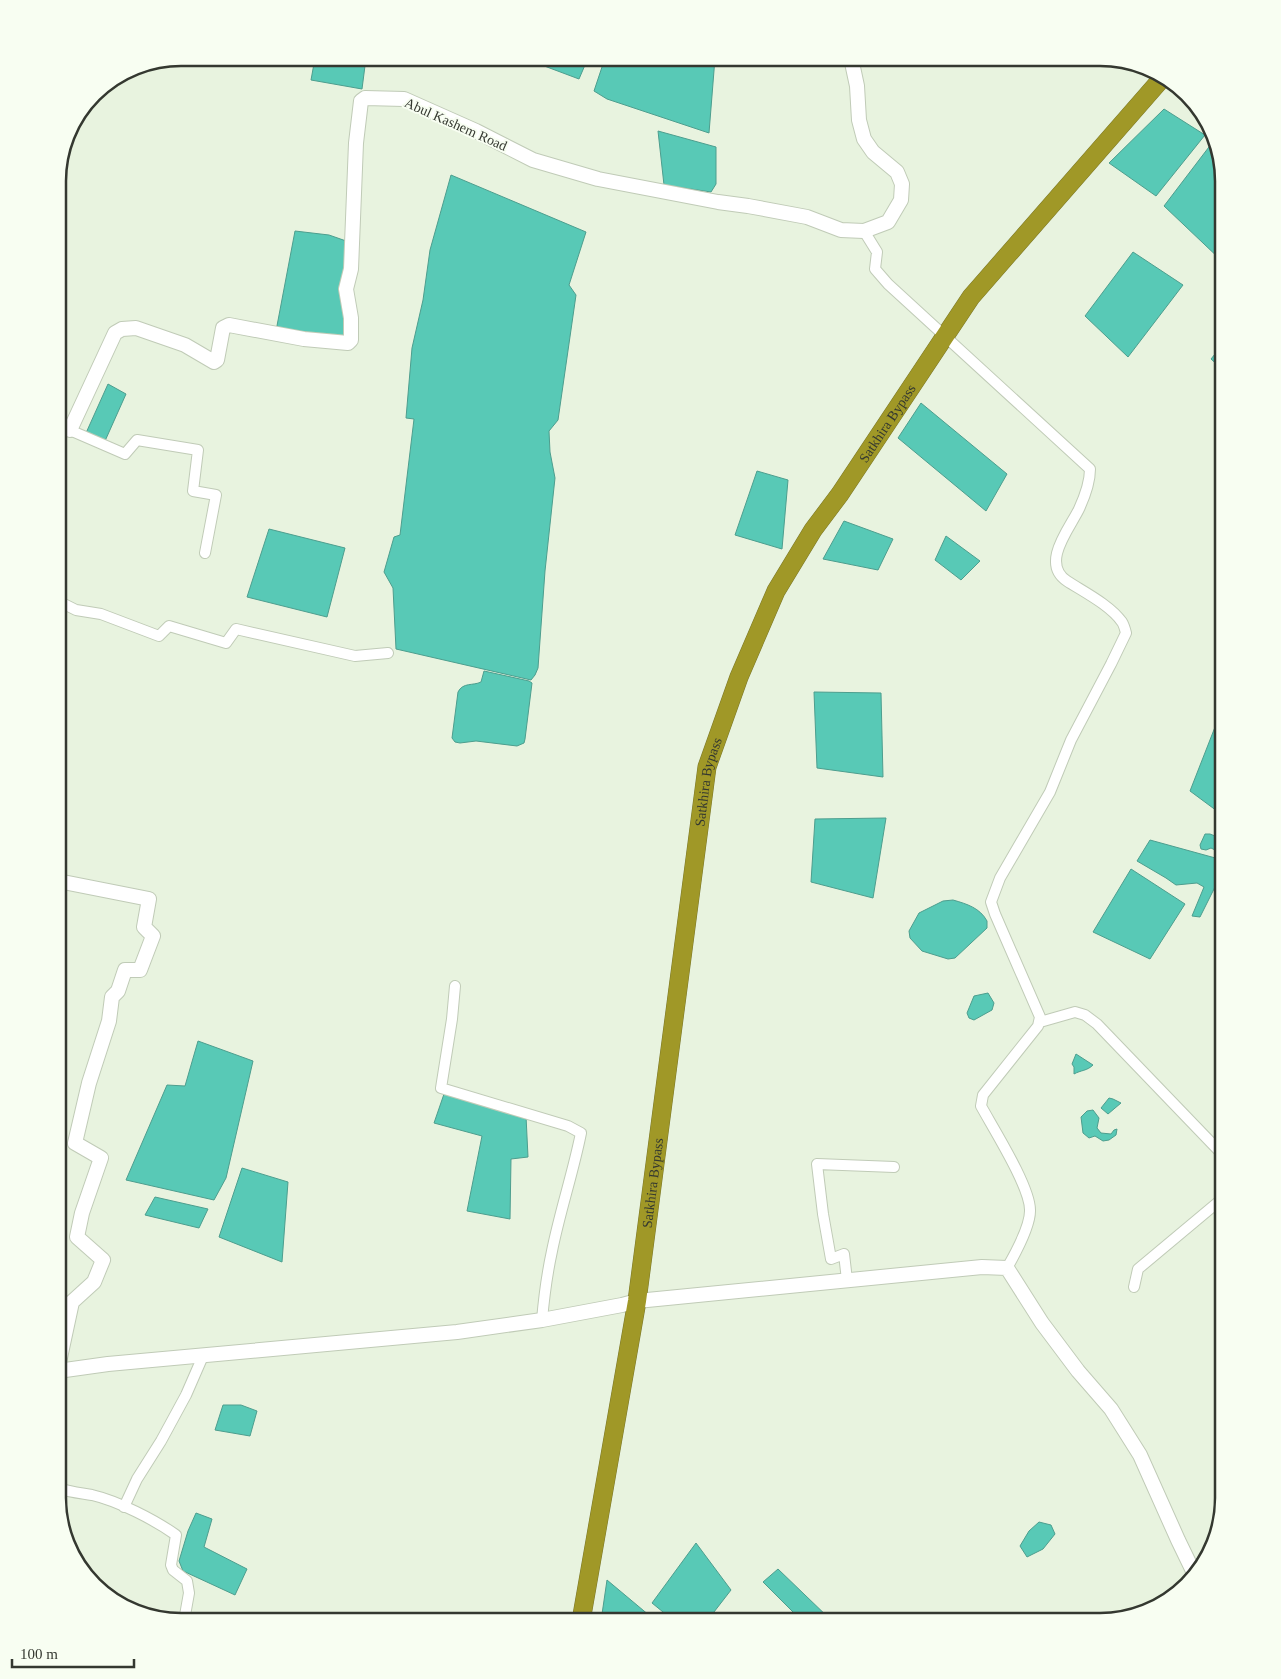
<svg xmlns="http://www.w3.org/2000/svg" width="1281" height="1679" font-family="'Times New Roman',serif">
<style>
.water{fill:#58c9b6;stroke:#4d9e8e}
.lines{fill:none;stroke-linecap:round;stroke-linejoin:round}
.street-casing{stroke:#c0cbb7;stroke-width:12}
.secondary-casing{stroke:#c0cbb7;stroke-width:16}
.highway-casing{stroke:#7a762a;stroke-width:19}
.street{stroke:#fff;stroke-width:10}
.secondary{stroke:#fff;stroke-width:14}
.highway{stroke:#a09827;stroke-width:18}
.labels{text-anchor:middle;stroke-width:4;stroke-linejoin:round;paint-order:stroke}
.street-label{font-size:14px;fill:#343830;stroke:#f8fef2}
.rim{fill:none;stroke:#343830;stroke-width:2.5}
</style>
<rect width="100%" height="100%" fill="#e8f3df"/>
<g class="water">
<polygon points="315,58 366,58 362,89 311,80"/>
<polygon points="523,58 588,58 579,79"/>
<polygon points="605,58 715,58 709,133 607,99 594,91"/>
<polygon points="1164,109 1205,135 1156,196 1109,163"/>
<polygon points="658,131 716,147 716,184 711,192 664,185"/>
<polygon points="1212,143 1223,181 1223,262 1164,206"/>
<polygon points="451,175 586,232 569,285 576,295 558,420 549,431 550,452 555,478 545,571 538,668 535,675 531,680 396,649 393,588 384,572 394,537 400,535 414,419 406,418 412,348 423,300 430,250"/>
<polygon points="295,231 329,235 349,242 346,338 276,331"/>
<polygon points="1133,252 1183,285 1128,357 1085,316"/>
<polygon points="1223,344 1223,370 1211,359"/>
<polygon points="108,384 126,394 105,441 86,433"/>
<polygon points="921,403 1007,474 986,511 898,438"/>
<polygon points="757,471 788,480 782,549 735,535"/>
<polygon points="844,521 893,539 878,570 823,559"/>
<polygon points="269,529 345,548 327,617 247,597"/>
<polygon points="946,536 980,561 961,580 935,560"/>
<path d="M484 671 529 681 532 683 525 739 524 743 517 746 476 741 460 743 455 742 452 738 458 692C463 682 473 686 481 682Z"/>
<polygon points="814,692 881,693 883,777 817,768"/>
<polygon points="1217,722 1223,727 1223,795 1217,811 1190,791"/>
<polygon points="1223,815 1223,854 1211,848 1206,850 1201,849 1200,845 1205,834 1210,834 1215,836"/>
<polygon points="886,818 873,898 811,882 815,819"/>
<polygon points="1150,840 1219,859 1223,863 1223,871 1200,917 1192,916 1204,887 1197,883 1176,885 1166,878 1137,861"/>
<polygon points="1131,869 1185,904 1150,959 1093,932"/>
<path d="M953 900C967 904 980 908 987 921V928L955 958 948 959 922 951 910 938 909 931 919 913 943 901Z"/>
<polygon points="988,993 994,1003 992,1010 974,1020 969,1018 967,1013 974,996"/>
<polygon points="198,1041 253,1061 226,1178 214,1200 126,1180 167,1085 185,1086"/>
<path d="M1076 1054 1093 1065C1087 1071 1081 1070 1074 1074V1067L1072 1064Z"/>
<polygon points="444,1094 526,1116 528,1157 511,1159 510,1219 467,1211 482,1136 434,1123"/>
<polygon points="1109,1098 1113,1099 1121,1103 1108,1114 1101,1108"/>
<polygon points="1093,1110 1099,1118 1097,1128 1101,1133 1111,1134 1114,1130 1117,1129 1116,1135 1109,1140 1103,1141 1095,1136 1089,1138 1083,1133 1081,1117 1087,1111"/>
<polygon points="242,1168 288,1182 282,1262 219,1237"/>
<polygon points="155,1197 208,1209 199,1228 145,1215"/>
<polygon points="223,1405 241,1405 257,1411 250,1436 215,1430"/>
<polygon points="196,1513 212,1519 204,1547 247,1569 235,1595 183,1571 179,1561 188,1531"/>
<polygon points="1039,1522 1051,1525 1055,1534 1043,1549 1027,1557 1020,1546 1029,1531"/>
<polygon points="696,1543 731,1590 707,1621 674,1621 652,1603"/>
<polygon points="778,1569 832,1621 802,1621 763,1582"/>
<polygon points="607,1580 656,1621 601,1621"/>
</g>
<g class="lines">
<g class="street-casing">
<g id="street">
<path d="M864 231 877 252 875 269 888 284 1090 469C1090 483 1085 496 1079 509 1070 528 1040 563 1067 581 1084 592 1110 605 1122 622 1124 625 1125 629 1126 633L1111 664 1071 740 1050 792 1000 878 991 902 995 914 1040 1017 1038 1026 983 1095 981 1106C993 1128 1031 1188 1030 1211 1030 1227 1015 1254 1007 1268"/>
<polyline points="58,425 125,454 137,440 198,450 193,491 216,495 205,553"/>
<polyline points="58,601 76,610 101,614 159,636 169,626 226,643 236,629 355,656 388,653"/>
<path d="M455 986 452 1019 441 1088 568 1126 581 1133C573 1173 560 1211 552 1251 547 1274 544 1297 542 1320"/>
<polyline points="1040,1022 1075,1012 1085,1015 1097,1024 1223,1155"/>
<polyline points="847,1280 844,1254 831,1259 823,1214 817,1164 894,1167"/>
<polyline points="1134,1287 1138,1269 1223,1198"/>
<path d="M58 1488C69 1492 80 1493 92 1495 118 1501 155 1520 176 1535L171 1565 173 1570 187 1581 189 1593 184 1621"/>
<polyline points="124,1507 137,1479 161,1441 186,1395 203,1356"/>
</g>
</g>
<g class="secondary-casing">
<g id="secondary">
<polyline points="70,430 115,333 122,329 136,328 185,345 214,362 217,360 223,328 229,325 304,339 348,343 351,340 351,318 346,289 351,269 356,143 361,101 365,98 404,99 476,131 533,160 598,179 718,202 748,206 807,217 841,230 864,231 888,222 901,200 902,184 897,172 873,152 864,139 859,120 857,86 851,58"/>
<polyline points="58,1367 72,1302 94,1282 103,1260 77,1237 82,1213 101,1158 75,1143 89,1083 109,1021 112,997 118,991 125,970 140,970 153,936 144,927 149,899 58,881"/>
<polyline points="58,1371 108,1364 457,1332 542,1320 622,1305 637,1301 982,1267 1007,1268 1042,1323 1078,1371 1111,1409 1140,1455 1178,1540 1194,1573"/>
</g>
</g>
<g class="highway-casing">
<g id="highway">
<path id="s1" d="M581 1621 637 1301 707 767 739 677 776 591 813 530 840 494 971 297 1164 76"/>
</g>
</g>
<use href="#street" class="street"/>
<use href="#secondary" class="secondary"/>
<use href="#highway" class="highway"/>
</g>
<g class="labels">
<g class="street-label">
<text transform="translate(456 124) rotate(24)" y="5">Abul Kashem Road</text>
<text dy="5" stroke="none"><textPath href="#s1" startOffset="1254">Satkhira Bypass</textPath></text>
<text dy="5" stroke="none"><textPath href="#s1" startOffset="849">Satkhira Bypass</textPath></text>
<text dy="5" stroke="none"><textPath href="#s1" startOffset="444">Satkhira Bypass</textPath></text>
</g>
</g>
<path d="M0 0H1281V1679H0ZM181 66H1100A115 115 0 0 1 1215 181V1498A115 115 0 0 1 1100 1613H181A115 115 0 0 1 66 1498V181A115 115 0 0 1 181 66Z" fill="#f8fef2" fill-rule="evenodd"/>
<path class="rim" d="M181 66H1100A115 115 0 0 1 1215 181V1498A115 115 0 0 1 1100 1613H181A115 115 0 0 1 66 1498V181A115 115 0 0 1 181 66Z"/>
<path d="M12 1659v8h122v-8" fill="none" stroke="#343830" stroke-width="2.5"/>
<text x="20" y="1659" font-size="15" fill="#343830" stroke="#f8fef2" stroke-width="4" paint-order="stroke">100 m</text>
</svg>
